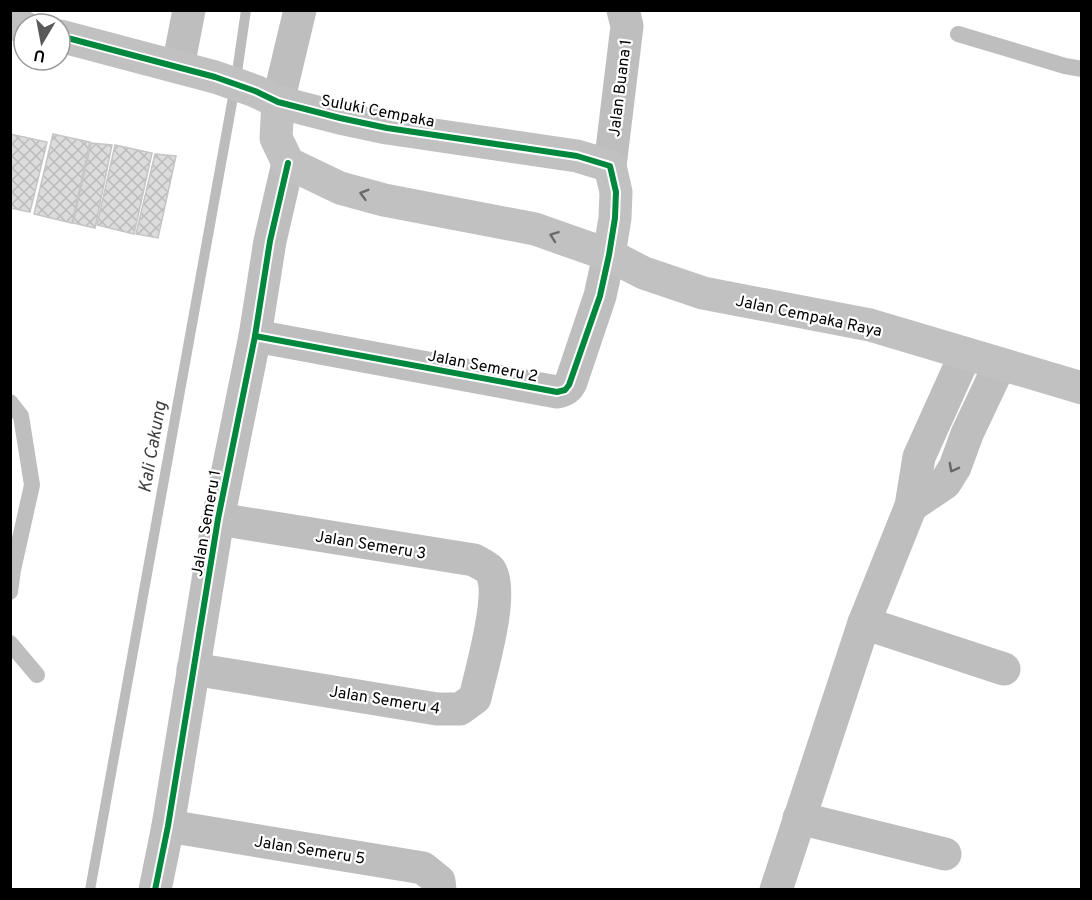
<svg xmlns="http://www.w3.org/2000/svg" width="1092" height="900" font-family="Overpass,sans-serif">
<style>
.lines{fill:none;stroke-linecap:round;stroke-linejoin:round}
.stream{stroke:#bcbcbc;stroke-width:10}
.building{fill:url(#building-cross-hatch);stroke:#c5c5c5;stroke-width:1.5}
.lane{stroke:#bebebe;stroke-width:16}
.street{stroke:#bebebe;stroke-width:33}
.secondary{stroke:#c1c1c1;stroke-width:33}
.cycleway-casing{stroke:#fff;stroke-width:10}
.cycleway{stroke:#00873e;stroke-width:6}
.oneway{stroke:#6a6a6a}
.oneway2{stroke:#686868}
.labels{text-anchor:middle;stroke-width:4.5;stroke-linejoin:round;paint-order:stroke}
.street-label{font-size:16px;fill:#000;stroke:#fff}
.water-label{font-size:18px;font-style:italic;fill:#404040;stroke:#fff}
</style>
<defs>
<pattern id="building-cross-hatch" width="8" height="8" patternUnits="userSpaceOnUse" patternTransform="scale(1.5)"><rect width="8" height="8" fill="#dcdcdc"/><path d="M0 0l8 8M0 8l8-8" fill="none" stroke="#bbb"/></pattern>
</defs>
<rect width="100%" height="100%" fill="#fff"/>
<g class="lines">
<polyline class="stream" points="90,890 235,86 246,10"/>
</g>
<g class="building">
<polygon points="10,134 47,142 30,212 10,208"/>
<polygon points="53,134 90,142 72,223 34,214"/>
<polygon points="91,143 112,145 95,228 73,223"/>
<polygon points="115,145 152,153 134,234 97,225"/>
<polygon points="155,154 176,156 158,238 136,234"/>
</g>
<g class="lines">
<g class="lane">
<polyline points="958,34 1065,66 1082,69"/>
<polyline points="10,402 21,416 32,485 13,570 10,592"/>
<polyline points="10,643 37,675"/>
</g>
<g class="street">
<polyline points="178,67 189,10"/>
<polyline points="278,102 300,10"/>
<polyline points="610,166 627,26 623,10"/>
<path d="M255 336 557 392C563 391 568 389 571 382L600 296 609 255"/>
<polyline points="911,506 945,483 955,467 967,434 1000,364"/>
<polyline points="864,623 1004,669"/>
<path d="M193 669 437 709H460L475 698C481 671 505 592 490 570 486 566 479 563 474 560L218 519"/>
<polyline points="799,818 945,854"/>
<polyline points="168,826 423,868 439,881 440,890"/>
<polyline points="155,890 168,826 218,519 255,336 270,241 288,163"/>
<polyline points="776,890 864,623 911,506 919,457 965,355"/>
</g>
<g class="secondary">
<polyline points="10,23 24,27"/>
<polyline points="60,36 215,77 255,91 278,102 340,118 387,128 577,156 610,166 616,192 615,218 609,255"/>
<polyline points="278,102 276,138 288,163 340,188 384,200 535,229 609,255 644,273 703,293 870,325 1082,388"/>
</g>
<g class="cycleway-casing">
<g id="cycleway">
<polyline points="60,36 215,77 255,91 278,102 340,118 387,128 577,156 610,166 616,192 615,218 609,255 600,296 569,385 565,390 557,392 255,336"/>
<polyline points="155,890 168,826 218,519 255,336 270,241 288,163"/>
</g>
</g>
<use href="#cycleway" class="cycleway"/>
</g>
<defs><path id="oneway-chevron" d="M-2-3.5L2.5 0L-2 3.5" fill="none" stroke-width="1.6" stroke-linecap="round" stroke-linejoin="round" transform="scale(1.5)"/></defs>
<g class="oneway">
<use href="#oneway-chevron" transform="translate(364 194) rotate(-164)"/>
<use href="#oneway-chevron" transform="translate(554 236) rotate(-160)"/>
</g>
<use class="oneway2" href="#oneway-chevron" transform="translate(953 468) rotate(118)"/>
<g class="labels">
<g class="street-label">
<text transform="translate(619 88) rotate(-83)" y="6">Jalan Buana 1</text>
<text transform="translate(378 110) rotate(11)" y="6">Suluki Cempaka</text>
<text transform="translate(809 315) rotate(12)" y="6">Jalan Cempaka Raya</text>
<text transform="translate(483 365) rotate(11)" y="6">Jalan Semeru 2</text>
<text transform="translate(205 523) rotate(-80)" y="6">Jalan Semeru 1</text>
<text transform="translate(371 544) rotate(9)" y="6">Jalan Semeru 3</text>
<text transform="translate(385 699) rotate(9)" y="6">Jalan Semeru 4</text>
<text transform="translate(310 849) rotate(9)" y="6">Jalan Semeru 5</text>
</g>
<g class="water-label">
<text transform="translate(152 447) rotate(-80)" y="6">Kali Cakung</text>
</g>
</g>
<rect width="1092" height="900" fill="none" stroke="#000000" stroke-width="24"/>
<g transform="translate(42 42) rotate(190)"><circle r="28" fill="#ffffff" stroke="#999999" stroke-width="1.5"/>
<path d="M0-4.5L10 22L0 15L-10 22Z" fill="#595959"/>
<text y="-9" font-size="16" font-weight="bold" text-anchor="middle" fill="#000000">U</text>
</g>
</svg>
